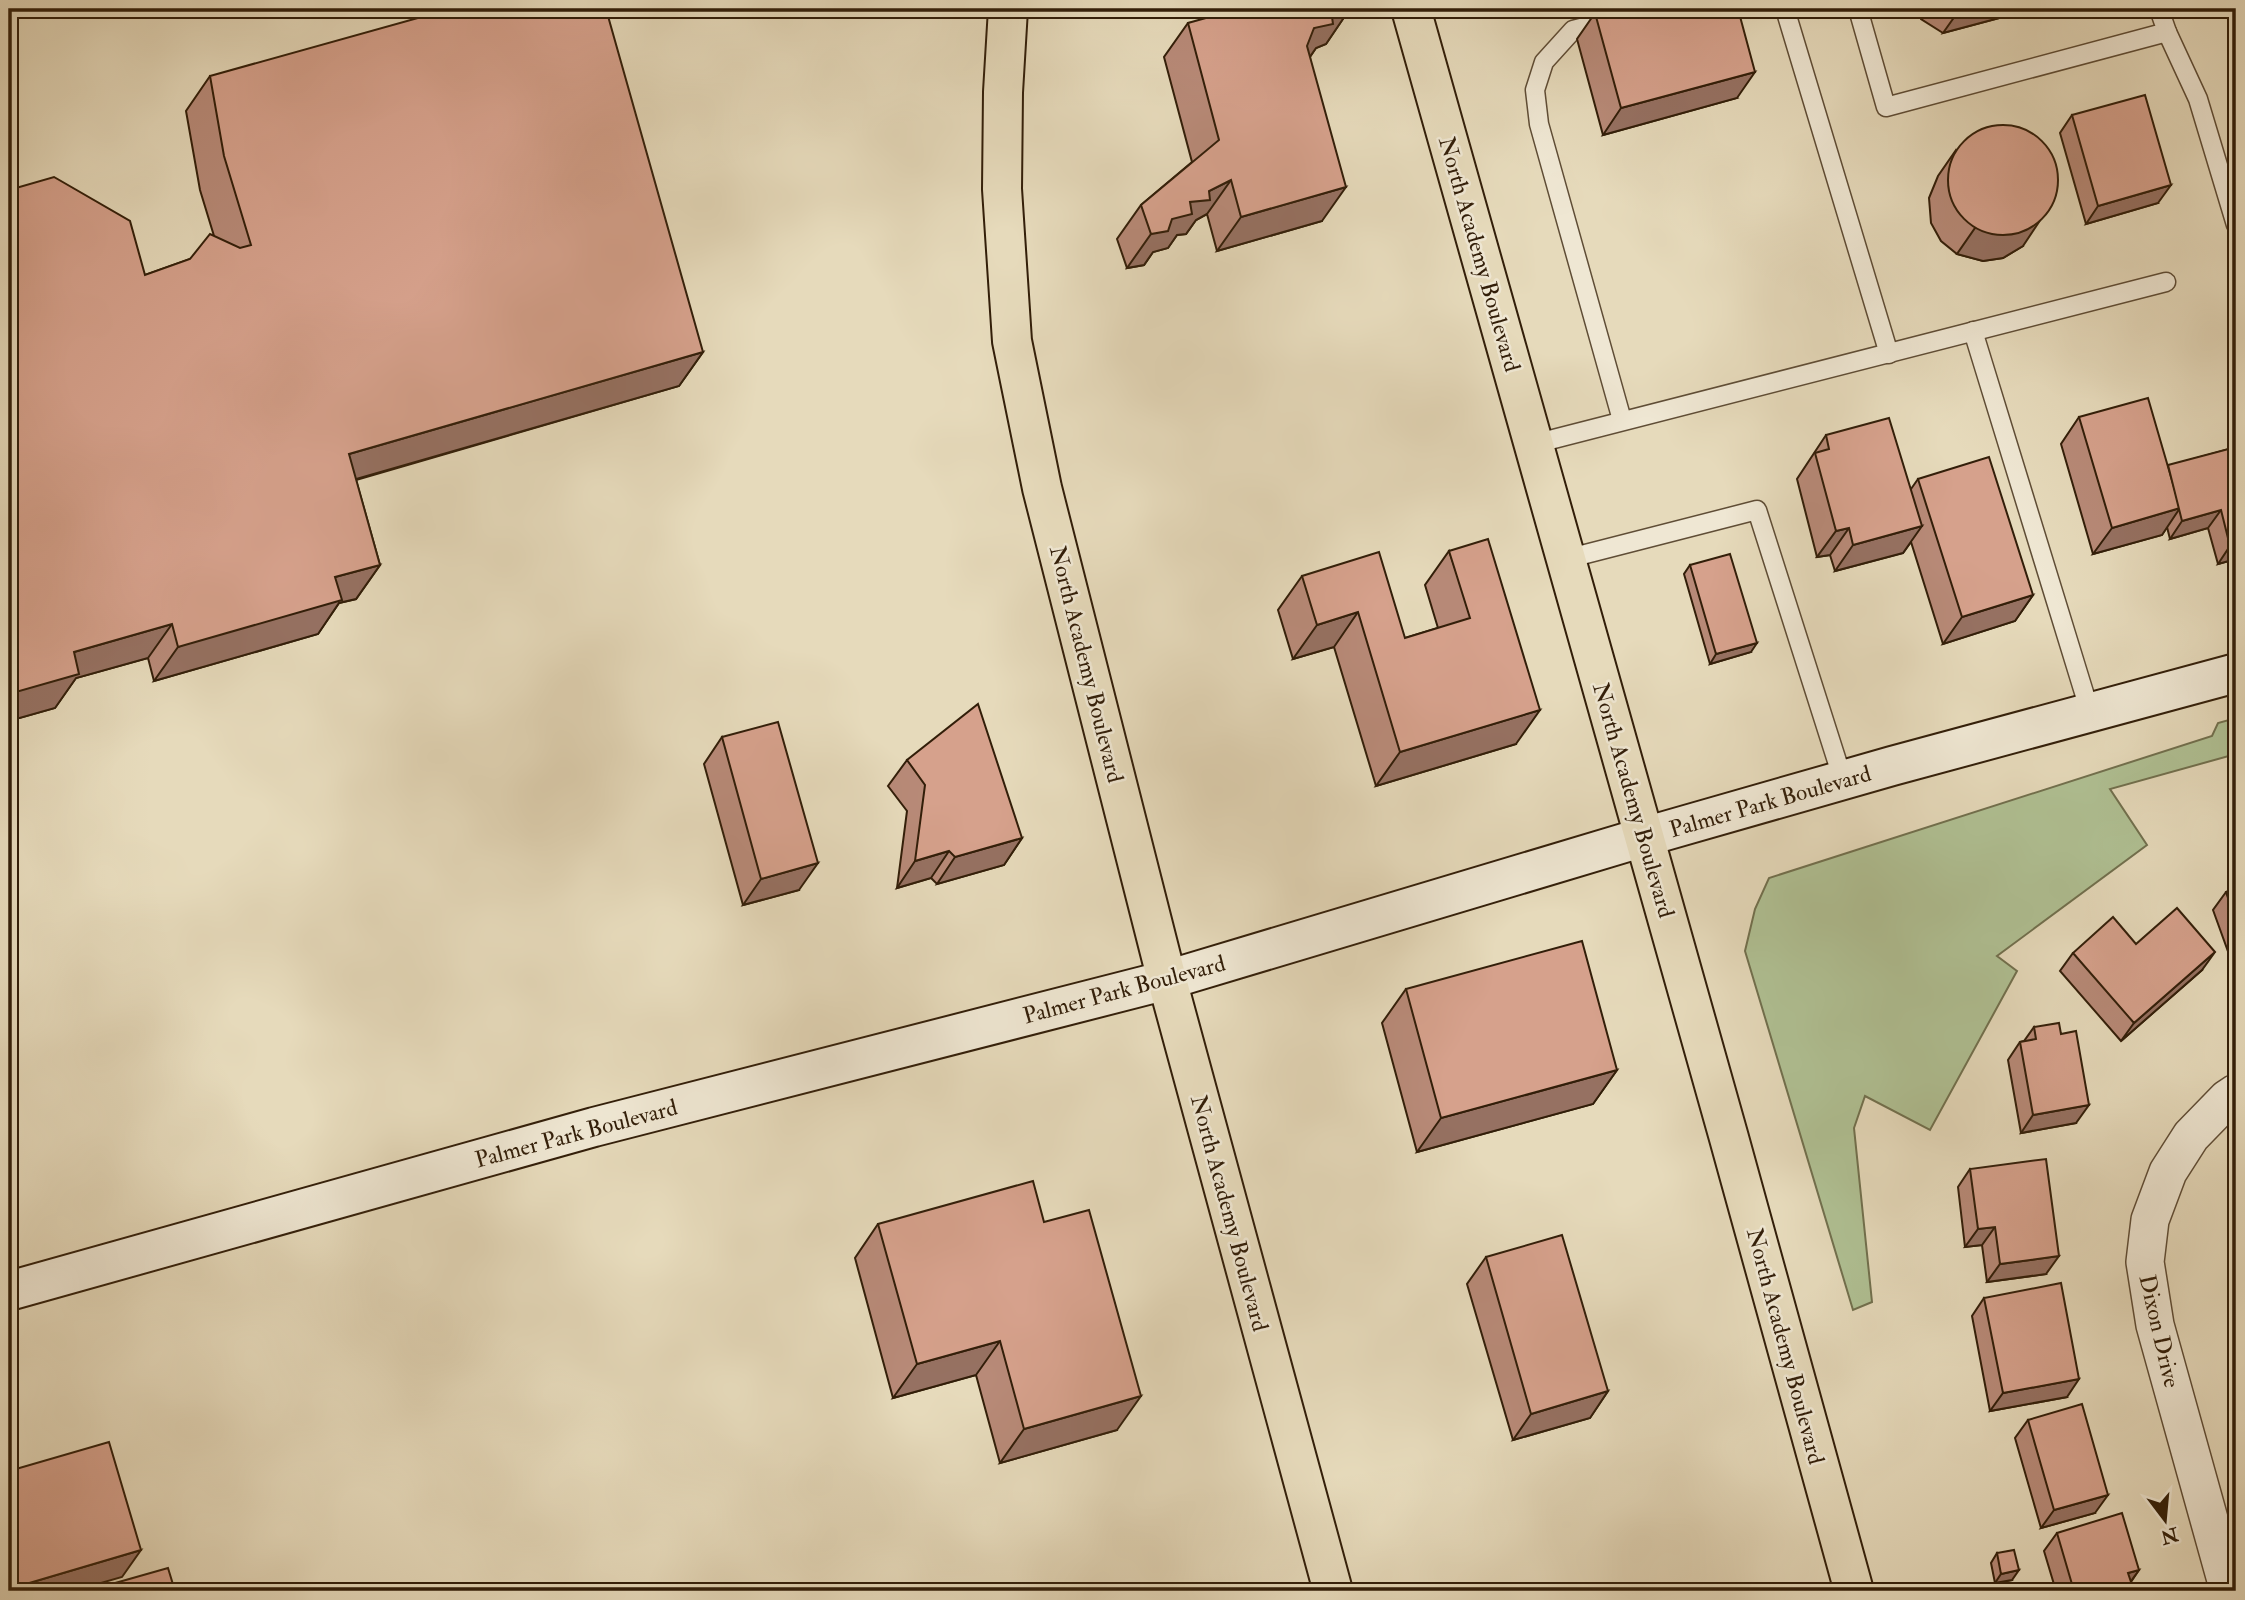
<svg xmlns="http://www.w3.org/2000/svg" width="2245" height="1600" font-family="'IM FELL Double Pica',serif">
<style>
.green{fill:#b0c194;stroke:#71704e;stroke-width:2}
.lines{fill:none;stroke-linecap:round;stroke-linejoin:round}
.service-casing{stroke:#5f4d36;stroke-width:21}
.minor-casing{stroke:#5f4d36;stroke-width:40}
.secondary-casing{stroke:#321e09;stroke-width:42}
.trunk-casing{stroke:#321e09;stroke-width:42}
.service{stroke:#efe7d3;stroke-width:18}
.minor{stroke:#efe7d3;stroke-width:37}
.secondary{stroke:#efe7d3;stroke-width:38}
.trunk{stroke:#e6dabb;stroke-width:38}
.wall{fill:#b88a78;stroke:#321e09;stroke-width:2}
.shaded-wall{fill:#967162;stroke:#321e09;stroke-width:2}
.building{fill:#d6a18c;stroke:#321e09;stroke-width:2}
.labels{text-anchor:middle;stroke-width:5;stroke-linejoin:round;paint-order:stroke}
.street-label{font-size:23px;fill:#321e09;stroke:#efe7d3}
</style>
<rect width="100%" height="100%" fill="#e6dabb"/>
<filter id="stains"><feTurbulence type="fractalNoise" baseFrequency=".00286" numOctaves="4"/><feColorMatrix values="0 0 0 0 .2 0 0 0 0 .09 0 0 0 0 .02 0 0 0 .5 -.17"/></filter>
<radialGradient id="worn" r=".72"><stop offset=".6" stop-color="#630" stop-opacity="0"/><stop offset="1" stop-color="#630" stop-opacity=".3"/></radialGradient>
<polygon class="green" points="2236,718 2236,754 2110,789 2147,845 1997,956 2017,971 1930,1130 1865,1096 1854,1128 1872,1302 1853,1310 1745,951 1755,909 1769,878 2212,736 2218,723"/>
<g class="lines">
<g class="service-casing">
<g id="service">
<polyline points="1785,9 1889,354"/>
<polyline points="1858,9 1886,107 2167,32 2159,9"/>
<polyline points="1608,21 1573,30 1544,62 1535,90 1539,124 1622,420"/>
<polyline points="2167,32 2198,99 2236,225"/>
<polyline points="1973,331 2090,712"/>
<polyline points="1534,444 2166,282"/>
<polyline points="1566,559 1757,510 1843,780"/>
</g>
</g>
<g class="minor-casing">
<polyline id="minor" points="2229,1591 2155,1325 2145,1262 2150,1220 2168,1172 2191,1136 2227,1099 2236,1093"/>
</g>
<g class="secondary-casing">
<polyline id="secondary" points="9,1291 594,1127 1167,980 1644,837 1892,766 2236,673"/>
</g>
<g class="trunk-casing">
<g id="trunk">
<polyline points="1008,9 1003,92 1002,189 1012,341 1042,488 1167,980 1333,1591"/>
<polyline points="1411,9 1729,1138 1854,1591"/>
</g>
</g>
<use href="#service" class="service"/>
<use href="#minor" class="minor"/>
<use href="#secondary" class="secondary"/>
<use href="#trunk" class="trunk"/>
</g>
<g class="wall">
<polygon points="1918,9 2033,9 1943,33 1921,19"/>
<polygon points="1349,10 1326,44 1316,48 1310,57 1322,221 1217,251 1207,214 1196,220 1186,234 1177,235 1168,248 1153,252 1144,265 1127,268 1117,239 1141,205 1192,162 1164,57 1188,23"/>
<polygon points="1595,13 1737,98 1603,135 1577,39"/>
<polygon points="210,76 703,352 679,386 356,480 380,565 356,599 339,603 318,634 154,681 148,658 76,678 55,708 9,721 9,190 145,275 190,259 214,236 200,190 186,111"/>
<polygon points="2072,115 2158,203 2086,224 2060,133"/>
<polygon points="1956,150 2023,246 2003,258 1983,261 1957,254 1941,241 1931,223 1929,198 1938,176"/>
<polygon points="2079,417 2168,466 2236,447 2236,559 2218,564 2208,528 2170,539 2167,527 2162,535 2093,554 2061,444"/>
<polygon points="1826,435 1911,489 1918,479 2033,595 2015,621 1943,644 1911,542 1903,553 1835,571 1830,555 1817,557 1797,479"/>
<polygon points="1449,551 1516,744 1376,786 1334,647 1293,659 1278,610 1302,576 1405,638 1438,628 1425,585"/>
<polygon points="1690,565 1751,652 1710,664 1684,574"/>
<polygon points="722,737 799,890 743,905 704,764"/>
<polygon points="907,760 1022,838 1004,865 937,884 931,878 897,888 907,811 888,786"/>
<polygon points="2236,888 2236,967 2234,968 2213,910 2226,892"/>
<polygon points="2136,944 2202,970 2121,1041 2060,971 2073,953"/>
<polygon points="1406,989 1617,1070 1593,1104 1417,1152 1382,1023"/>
<polygon points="2034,1027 2076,1123 2021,1133 2008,1060 2020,1042 2024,1041"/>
<polygon points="1970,1169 2046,1274 1987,1282 1982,1245 1965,1247 1958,1187"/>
<polygon points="1044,1222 1117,1430 1000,1463 976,1375 893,1398 855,1258 878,1224"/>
<polygon points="1486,1257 1608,1391 1590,1418 1513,1440 1467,1284"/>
<polygon points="1984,1298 2067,1397 1990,1411 1972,1316"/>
<polygon points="2028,1420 2095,1513 2041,1528 2015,1438"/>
<polygon points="2057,1533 2139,1570 2131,1582 2134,1591 2056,1591 2044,1551"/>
<polygon points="1997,1553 2012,1580 1995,1583 1991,1563"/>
</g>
<g class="shaded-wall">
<polygon points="1960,9 2033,9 1943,33"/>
<polygon points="1349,10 1326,44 1316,48 1309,58 1290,62 1314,28 1332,17"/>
<polygon points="1755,72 1737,98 1603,135 1621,108"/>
<polygon points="1231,180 1207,214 1196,220 1186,234 1177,235 1168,248 1153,252 1144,265 1127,268 1151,234 1172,219 1190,202 1209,191"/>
<polygon points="2171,185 2158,203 2086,224 2098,206"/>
<polygon points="1346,187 1322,221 1217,251 1241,217"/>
<polygon points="2041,219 2023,246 2003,258 1983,261 1957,254 1975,228"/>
<polygon points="703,352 679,386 325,488 349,454"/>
<polygon points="2180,508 2162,535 2093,554 2112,528"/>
<polygon points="2221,510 2208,528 2170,539 2182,521"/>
<polygon points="1922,526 1903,553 1835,571 1853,545"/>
<polygon points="1849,528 1830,555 1817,557 1836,531"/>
<polygon points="2236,545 2236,559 2218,564 2230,546"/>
<polygon points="380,565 356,599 339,603 318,634 154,681 178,647 335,577"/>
<polygon points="2033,595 2015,621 1943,644 1962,617"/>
<polygon points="1358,612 1334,647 1293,659 1317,625"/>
<polygon points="172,624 148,658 76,678 55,708 9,721 9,694 74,652"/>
<polygon points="1757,643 1751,652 1710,664 1716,654"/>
<polygon points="1540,710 1516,744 1376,786 1400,752"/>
<polygon points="1022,838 1004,865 937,884 955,857"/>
<polygon points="949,851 931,878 897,888 915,861"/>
<polygon points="818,863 799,890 743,905 761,879"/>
<polygon points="2215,952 2202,970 2121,1041 2134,1023"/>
<polygon points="1617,1070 1593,1104 1417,1152 1441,1118"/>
<polygon points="2089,1105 2076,1123 2021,1133 2033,1115"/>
<polygon points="1995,1227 1982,1245 1965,1247 1978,1229"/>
<polygon points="2059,1256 2046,1274 1987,1282 2000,1264"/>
<polygon points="1000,1341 976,1375 893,1398 917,1364"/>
<polygon points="2079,1379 2067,1397 1990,1411 2003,1393"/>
<polygon points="1608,1391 1590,1418 1513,1440 1531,1414"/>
<polygon points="1141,1396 1117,1430 1000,1463 1024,1429"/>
<polygon points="2108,1495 2095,1513 2041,1528 2054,1510"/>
<polygon points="141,1550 122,1577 73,1591 9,1591 9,1589"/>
<polygon points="2019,1570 2012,1580 1995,1583 2001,1574"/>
<polygon points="2139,1570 2126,1588 2128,1573"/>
</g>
<g class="building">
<polygon points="450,9 606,9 703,352 349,454 380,565 335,577 342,600 178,647 172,624 74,652 79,674 9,694 9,190 54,177 130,221 145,275 190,259 210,234 240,248 251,245 224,156 210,76"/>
<polygon points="1238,9 1349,9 1349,10 1332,17 1333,24 1314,28 1307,46 1346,187 1241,217 1231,180 1209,191 1210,200 1190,202 1192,214 1172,219 1168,231 1151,234 1141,205 1219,140 1188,23"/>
<polygon points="1610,9 1738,9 1755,72 1621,108 1595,13"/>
<polygon points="2145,95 2171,185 2098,206 2072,115"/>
<circle cx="2003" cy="180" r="55"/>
<polygon points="2148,398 2180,508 2112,528 2079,417"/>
<polygon points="1889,418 1922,526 1853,545 1849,528 1836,531 1815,453 1829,449 1826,435"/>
<polygon points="2236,447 2236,545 2230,546 2221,510 2182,521 2168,465"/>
<polygon points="1989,457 2033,595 1962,617 1918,479"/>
<polygon points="1488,539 1540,710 1400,752 1358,612 1317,625 1302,576 1379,552 1405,638 1470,618 1449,551"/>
<polygon points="1730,554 1757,643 1716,654 1690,565"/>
<polygon points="978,704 1022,838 955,857 949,851 915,861 925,785 907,760"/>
<polygon points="778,722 818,863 761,879 722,737"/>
<polygon points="2236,888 2236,921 2226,892"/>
<polygon points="2177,908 2215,952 2134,1023 2073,953 2113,917 2136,944"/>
<polygon points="1582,941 1617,1070 1441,1118 1406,989"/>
<polygon points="2059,1023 2061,1034 2076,1031 2089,1105 2033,1115 2020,1042 2036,1039 2034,1027"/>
<polygon points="2046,1159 2059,1256 2000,1264 1995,1227 1978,1229 1970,1169"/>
<polygon points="1033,1181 1044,1222 1089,1210 1141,1396 1024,1429 1000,1341 917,1364 878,1224"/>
<polygon points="1562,1235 1608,1391 1531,1414 1486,1257"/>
<polygon points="2061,1283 2079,1379 2003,1393 1984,1298"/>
<polygon points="2082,1404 2108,1495 2054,1510 2028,1420"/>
<polygon points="109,1442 141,1550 9,1589 9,1471"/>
<polygon points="2122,1513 2139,1570 2128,1573 2134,1591 2074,1591 2057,1533"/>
<polygon points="2014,1550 2019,1570 2001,1574 1997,1553"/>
<polygon points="168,1568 175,1591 87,1591"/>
</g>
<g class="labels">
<g class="street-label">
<text transform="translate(1480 254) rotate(74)" y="8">North Academy Boulevard</text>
<text transform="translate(1087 664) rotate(76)" y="8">North Academy Boulevard</text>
<text transform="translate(1634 800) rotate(74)" y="8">North Academy Boulevard</text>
<text transform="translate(1770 801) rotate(-16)" y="8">Palmer Park Boulevard</text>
<text transform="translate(1124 989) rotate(-15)" y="8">Palmer Park Boulevard</text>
<text transform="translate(576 1133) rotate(-15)" y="8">Palmer Park Boulevard</text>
<text transform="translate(1230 1213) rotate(75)" y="8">North Academy Boulevard</text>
<text transform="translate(2160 1331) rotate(77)" y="8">Dixon Drive</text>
<text transform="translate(1786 1346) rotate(75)" y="8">North Academy Boulevard</text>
</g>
</g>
<rect width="2245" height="1600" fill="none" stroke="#e6dabb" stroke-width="35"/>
<rect x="10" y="10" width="2224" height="1579" fill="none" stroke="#321e09" stroke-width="3.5"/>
<rect x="18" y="18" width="2210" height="1565" fill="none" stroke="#321e09" stroke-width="2"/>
<g transform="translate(2165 1520) rotate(164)" stroke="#efe7d3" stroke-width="5" paint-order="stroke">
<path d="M0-5L12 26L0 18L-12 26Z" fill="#321e09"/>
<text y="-10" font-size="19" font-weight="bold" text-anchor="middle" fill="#321e09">N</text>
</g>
<rect width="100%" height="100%" filter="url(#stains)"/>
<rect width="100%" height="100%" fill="url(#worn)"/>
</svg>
